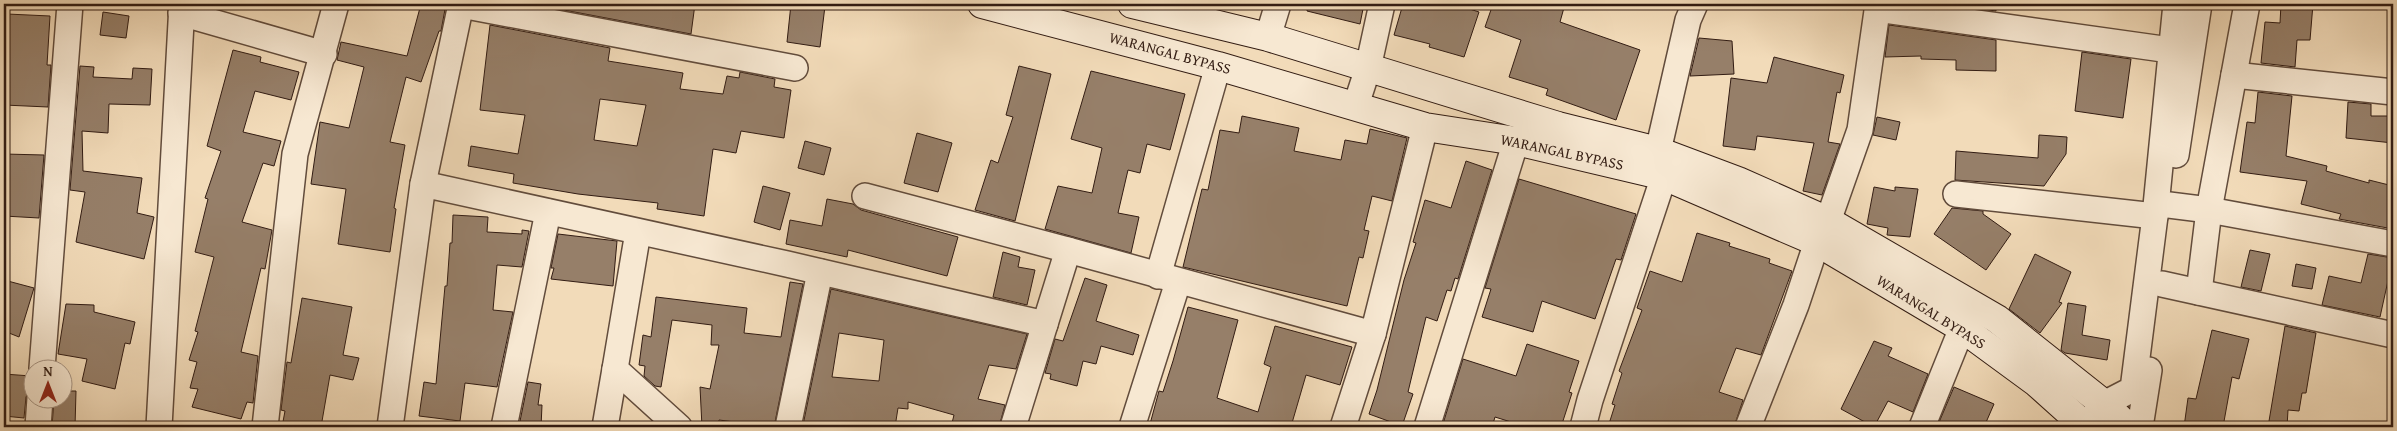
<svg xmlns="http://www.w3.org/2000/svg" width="2397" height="431" font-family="'Gentium Book Plus',serif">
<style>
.building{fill:#967f69;stroke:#321c13;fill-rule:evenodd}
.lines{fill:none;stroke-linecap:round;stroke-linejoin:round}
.street-casing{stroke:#624c3c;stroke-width:28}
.secondary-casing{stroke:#321c13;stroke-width:30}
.street{stroke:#f7e8d2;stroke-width:25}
.secondary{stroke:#f7e8d2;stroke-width:28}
.labels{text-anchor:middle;stroke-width:5;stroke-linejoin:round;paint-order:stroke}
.street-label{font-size:15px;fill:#321c13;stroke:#f7e8d2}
</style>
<rect width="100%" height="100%" fill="#f2dbb9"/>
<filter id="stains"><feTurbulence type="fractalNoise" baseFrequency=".004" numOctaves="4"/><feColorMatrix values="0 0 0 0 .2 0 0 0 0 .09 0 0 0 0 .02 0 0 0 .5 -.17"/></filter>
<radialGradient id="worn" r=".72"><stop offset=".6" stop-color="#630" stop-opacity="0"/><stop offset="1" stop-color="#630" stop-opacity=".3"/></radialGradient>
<g class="building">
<polygon points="421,4 446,4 441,31 439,31 421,82 406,77 390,142 405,145 394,208 396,209 390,252 338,244 346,189 311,184 320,122 349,128 364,67 337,60 341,42 407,56"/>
<polygon points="532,4 557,4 593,9 594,4 695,4 691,34"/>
<polygon points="791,4 825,6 820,47 787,42"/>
<polygon points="1308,4 1364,4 1360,24 1307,11"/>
<polygon points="1403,4 1454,4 1479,12 1464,57 1429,47 1430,44 1394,35"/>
<polygon points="1493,4 1565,4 1560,22 1640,50 1616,120 1546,95 1548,89 1509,77 1521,40 1485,27"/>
<polygon points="1943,4 1996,4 1996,11"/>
<polygon points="2281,4 2313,4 2310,40 2297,40 2295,67 2261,63 2265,22 2280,23"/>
<polygon points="103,12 129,16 126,38 100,35"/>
<polygon points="7,14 50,16 47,65 51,65 48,107 4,105"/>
<path d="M490 25 610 48 608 61 683 73 680 89 723 94 727 76 739 78 740 72 775 79 774 87 791 90 784 138 741 131 736 153 713 149 704 216 657 209 658 203 578 194 513 183 514 174 468 166 471 146 518 154 525 115 480 110ZM600 99 646 105 637 146 594 140Z"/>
<polygon points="1889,25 1996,40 1996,71 1956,70 1956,60 1921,59 1921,56 1885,57"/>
<polygon points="1699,38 1732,41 1734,74 1690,76"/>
<polygon points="233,50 261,57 260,62 299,72 291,100 255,91 243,132 281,141 274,166 263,163 242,222 272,230 265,269 261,268 241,352 258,356 253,403 247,402 241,419 192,407 198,389 190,388 197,362 189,360 198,332 195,331 214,257 195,252 208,199 205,198 221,151 207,146"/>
<polygon points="2082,52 2131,59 2123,118 2075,111"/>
<polygon points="1774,57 1844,75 1840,93 1837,92 1828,142 1840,144 1822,195 1803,191 1814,143 1757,136 1755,150 1723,146 1731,78 1767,83"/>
<polygon points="80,66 94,67 93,77 132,79 133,68 152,69 150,105 109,104 108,133 82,131 83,171 142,178 137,213 154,217 144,259 76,242 85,192 70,190"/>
<polygon points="1019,66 1051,74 1015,221 975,210 991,160 998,163 1013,117 1006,115"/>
<polygon points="1091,71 1185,94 1170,150 1147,144 1140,173 1128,170 1118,213 1139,217 1131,253 1045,229 1058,186 1092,193 1102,148 1071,139"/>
<polygon points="2258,92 2292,96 2286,156 2327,166 2326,171 2369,183 2369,180 2393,186 2393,229 2339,219 2341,214 2301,204 2307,181 2240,172 2247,122 2255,123"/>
<polygon points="2348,102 2371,104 2371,116 2393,116 2393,143 2346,138"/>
<polygon points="1242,116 1299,128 1294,151 1341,160 1345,140 1367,144 1370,129 1407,138 1392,201 1372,196 1364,230 1369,231 1363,258 1359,257 1347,306 1183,267 1202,189 1208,190 1220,130 1239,133"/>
<polygon points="1877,117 1900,122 1896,140 1873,135"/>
<polygon points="917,133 952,143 938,192 904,183"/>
<polygon points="2039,135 2067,137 2066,154 2044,186 1955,180 1956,151 2038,158"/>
<polygon points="805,141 831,148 824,175 798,168"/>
<polygon points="4,154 44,155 39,218 4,216"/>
<polygon points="1466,161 1492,170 1458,279 1455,278 1451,291 1447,290 1437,321 1426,317 1408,392 1413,394 1402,426 1369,414 1377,390 1404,280 1416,243 1413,242 1425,200 1451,208"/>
<polygon points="1519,179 1636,214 1621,260 1616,259 1595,319 1542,301 1533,332 1482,317 1491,289 1485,288"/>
<polygon points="763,186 790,193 780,230 754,222"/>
<polygon points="1874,187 1895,191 1895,187 1918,189 1910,237 1887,235 1888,228 1867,224"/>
<polygon points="827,199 853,204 861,210 958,237 947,276 848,250 847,257 786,244 790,220 822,226"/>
<polygon points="1952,208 1983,211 1983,214 2011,234 1986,270 1934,234"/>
<polygon points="453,215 488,217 487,232 522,234 522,230 529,231 522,267 497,265 493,310 513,312 497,387 465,383 460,421 419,416 424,382 436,384 445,286 447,286 450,243 452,243"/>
<polygon points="1697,233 1730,243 1729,246 1770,259 1769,263 1792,271 1761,355 1736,348 1719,392 1743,400 1734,427 1608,427 1615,405 1612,404 1622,373 1619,371 1642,310 1637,308 1650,271 1682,282"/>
<polygon points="558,234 617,241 613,286 551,279 554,268 551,268"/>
<polygon points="2250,250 2270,254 2261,291 2241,287"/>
<polygon points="1003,252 1020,257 1018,267 1035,270 1027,305 993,297"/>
<polygon points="2035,254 2071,272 2059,302 2062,303 2040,333 2009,309"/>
<polygon points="2368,254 2393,258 2380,317 2322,305 2329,276 2361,283"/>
<polygon points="2296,264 2316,268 2312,289 2292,286"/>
<polygon points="1085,278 1107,285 1096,321 1139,335 1133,355 1101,346 1096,364 1083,361 1077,386 1050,379 1051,374 1045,373 1055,339 1063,341"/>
<polygon points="4,280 34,288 19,337 4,331"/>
<polygon points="790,282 803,284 774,427 719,420 719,427 702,427 700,387 710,389 719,345 711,345 712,325 672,320 661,387 655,386 644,376 645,366 639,365 643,335 651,337 656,297 747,308 744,333 781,337"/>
<path d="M831 289 1027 334 1016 369 989 365 978 399 1005 405 999 427H951L954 415 908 402V409L898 408 895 427H827L803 425ZM839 333 884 340 879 381 832 377Z"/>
<polygon points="302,298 352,307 343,355 359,358 353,380 330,375 321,427 282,427 285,411 281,410 287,362 291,363"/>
<polygon points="2068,303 2086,306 2082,335 2110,340 2107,360 2065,353 2061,350"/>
<polygon points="66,304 94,305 94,312 135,322 130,344 125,343 115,389 82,381 87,359 58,354"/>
<polygon points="1188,307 1238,320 1217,398 1258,412 1271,367 1264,364 1275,326 1352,347 1340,385 1306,375 1292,423 1294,424 1293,427 1160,427 1150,424 1159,391 1163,392 1173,361"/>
<polygon points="2285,326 2316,333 2306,393 2302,393 2299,411 2288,410 2287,427 2268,427"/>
<polygon points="2212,330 2249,339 2239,379 2232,377 2223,427 2184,427 2188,398 2196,399"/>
<polygon points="1874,341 1892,348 1888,356 1928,374 1913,412 1888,401 1874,427 1841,409"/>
<polygon points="1527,344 1579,361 1569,392 1572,393 1561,427 1527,427 1495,417 1492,427 1442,427 1463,359 1516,376"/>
<polygon points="4,374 31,376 32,378 32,386 26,397 24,418 4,416"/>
<polygon points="528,382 541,384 538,405 542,405 541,427 519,426"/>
<polygon points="1954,387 1994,404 1984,427 1937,427"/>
<polygon points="62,391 76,391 75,427 52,427 54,398 62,398"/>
</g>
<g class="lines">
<g class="street-casing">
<g id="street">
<polyline points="461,5 795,68"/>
<polyline points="1877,9 2170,50"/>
<polyline points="181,13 324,54"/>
<polyline points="1268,37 1278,4"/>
<polyline points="2234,75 2393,92"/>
<polyline points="1356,105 1368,68 1382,4"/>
<polyline points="1658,151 1688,20 1695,4"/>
<polyline points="2176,155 2199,4"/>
<polyline points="423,184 461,4"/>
<polyline points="1956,194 2155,216"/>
<polyline points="865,196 1068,250"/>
<polyline points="2169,205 2209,210 2393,244"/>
<polyline points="1828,221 1860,130 1878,4"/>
<polyline points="638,232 615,369 679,427"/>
<polyline points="1158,276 1218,66"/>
<polyline points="2162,284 2393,335"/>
<polyline points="2199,292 2209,210 2247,4"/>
<polyline points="42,368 70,4"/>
<polyline points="2085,426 2104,404 2133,389 2155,216 2176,4"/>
<polyline points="38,427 40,398"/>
<polyline points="159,427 182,4"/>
<polyline points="265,427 295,154 336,4"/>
<polyline points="390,427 423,184 787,264 1045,324 1068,250 1373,334 1425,127"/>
<polyline points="504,427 548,212"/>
<polyline points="605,427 615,369"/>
<polyline points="788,427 820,272"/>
<polyline points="1013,427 1045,324"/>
<polyline points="1132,427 1178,282"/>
<polyline points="1343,427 1373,334"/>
<polyline points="1427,427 1516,141"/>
<polyline points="1583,427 1590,400 1664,176"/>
<polyline points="1748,427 1796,305 1817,242"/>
<polyline points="1922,427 1962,328"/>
<polyline points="2140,427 2149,370"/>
</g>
</g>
<g class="secondary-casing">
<g id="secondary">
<polyline points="982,4 1218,66 1425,127 1516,141 1664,176 1817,242 1962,328 2037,383 2086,427"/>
<polyline points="1132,4 1268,37 1558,126 1658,151 1738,181 1828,221 1997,319 2104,404 2128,427"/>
</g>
</g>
<use href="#street" class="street"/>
<use href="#secondary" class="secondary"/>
</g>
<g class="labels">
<g class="street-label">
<text transform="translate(1170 53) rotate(15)" y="5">WARANGAL BYPASS</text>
<text transform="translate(1562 152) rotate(12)" y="5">WARANGAL BYPASS</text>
<text transform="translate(1931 312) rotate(32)" y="5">WARANGAL BYPASS</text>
</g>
</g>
<rect width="2397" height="431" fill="none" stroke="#f2dbb9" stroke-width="20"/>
<rect x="5" y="5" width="2387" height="421" fill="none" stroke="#321c13" stroke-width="2.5"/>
<rect x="10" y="10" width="2377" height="411" fill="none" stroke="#321c13"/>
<g transform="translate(48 384)"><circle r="24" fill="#f7e8d2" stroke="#a89686"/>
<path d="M0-4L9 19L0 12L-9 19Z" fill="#8f2418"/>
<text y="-8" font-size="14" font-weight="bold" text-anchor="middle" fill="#321c13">N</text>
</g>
<rect width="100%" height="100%" filter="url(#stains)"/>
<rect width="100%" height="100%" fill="url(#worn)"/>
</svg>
